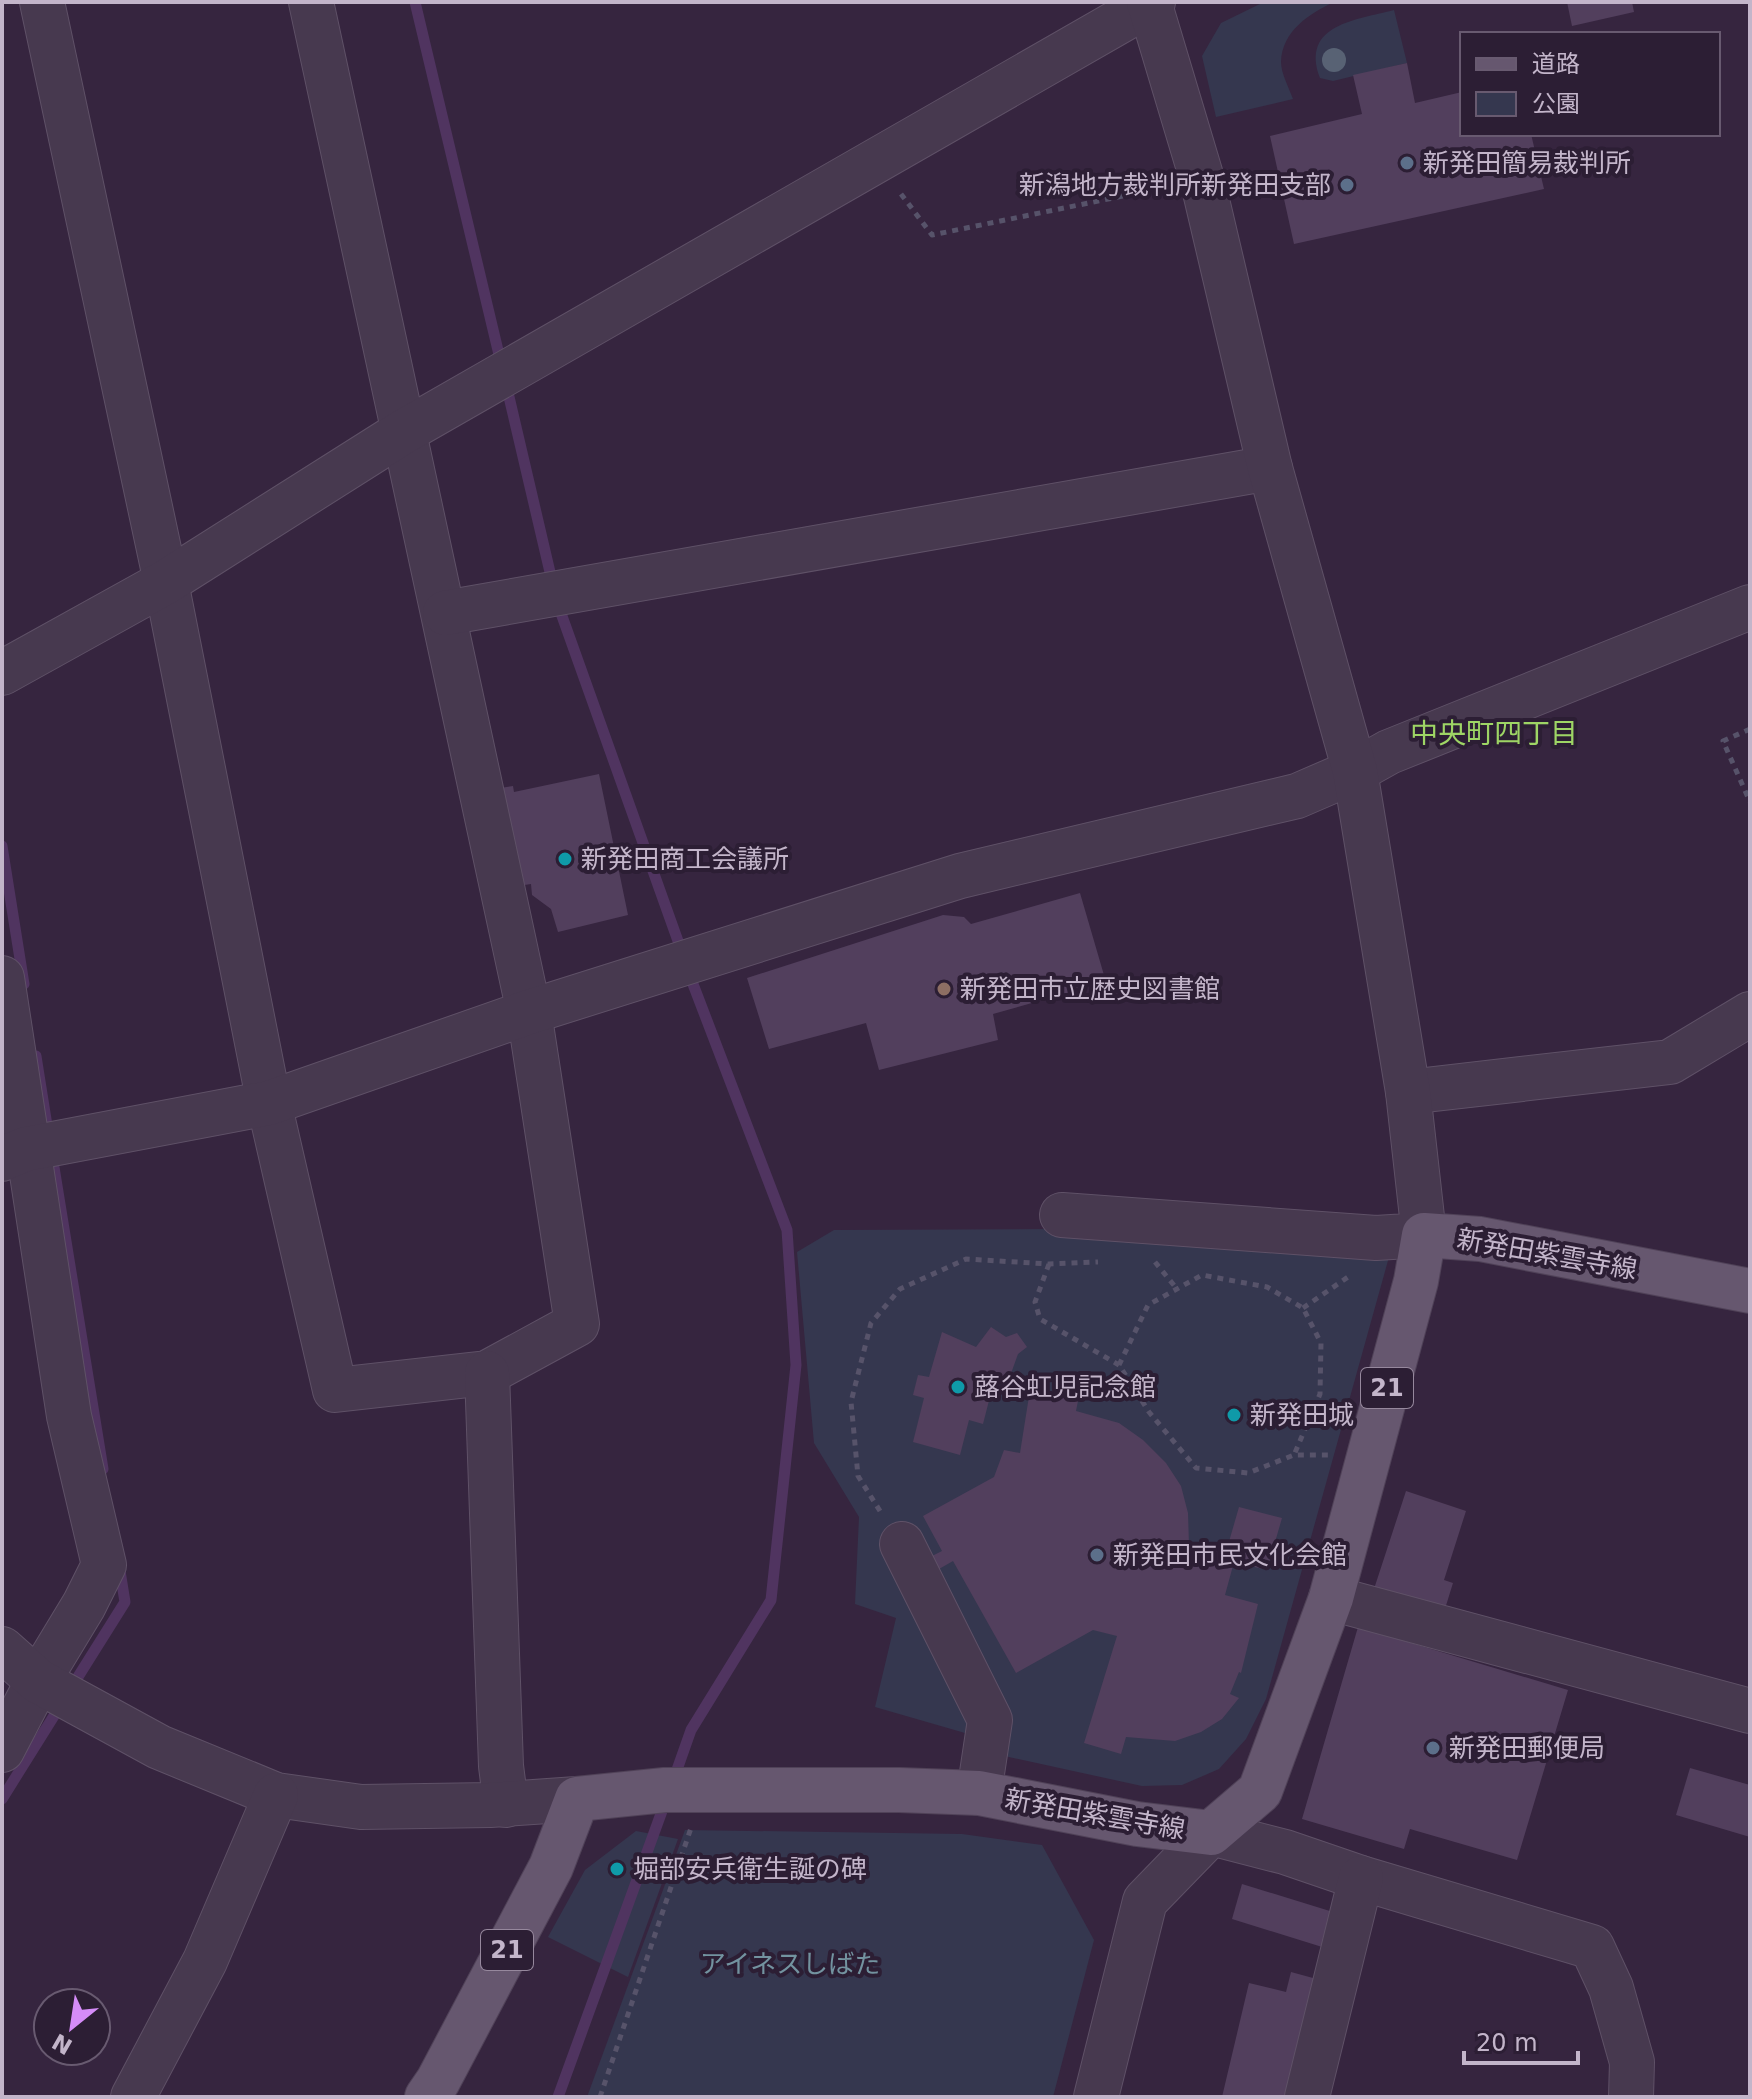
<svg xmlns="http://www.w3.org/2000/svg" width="1752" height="2099" font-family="'DejaVu Sans','Noto Sans JP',sans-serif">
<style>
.green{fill:#35374f}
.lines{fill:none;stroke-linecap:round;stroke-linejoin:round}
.stream{stroke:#503460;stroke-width:11}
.building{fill:#523f5d}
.minor-casing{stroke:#5f5167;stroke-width:46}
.major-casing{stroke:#504258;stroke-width:46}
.path{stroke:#57536a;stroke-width:5;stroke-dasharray:6 6;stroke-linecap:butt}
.minor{stroke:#47394f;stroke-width:44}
.major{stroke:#66576f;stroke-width:44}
.tree{fill:#586274}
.service-dot{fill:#5c6f8a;stroke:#2c1e34;stroke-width:3}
.culture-dot{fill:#0f9aa8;stroke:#2c1e34;stroke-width:3}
.education-dot{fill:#8d6e63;stroke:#2c1e34;stroke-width:3}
.labels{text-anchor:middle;stroke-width:8;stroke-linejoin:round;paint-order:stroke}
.shield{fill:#2c1e34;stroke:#96889d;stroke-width:2}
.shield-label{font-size:24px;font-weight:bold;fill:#c3b5ca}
.poi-label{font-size:26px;fill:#c3b5ca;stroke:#2c1e34;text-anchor:start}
.street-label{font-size:26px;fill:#c3b5ca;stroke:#2c1e34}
.park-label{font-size:26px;fill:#7393a0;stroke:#2c1e34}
.neighbourhood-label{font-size:28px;fill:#9ed565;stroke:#2c1e34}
</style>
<rect width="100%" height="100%" fill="#36253f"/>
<g class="green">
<path d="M1264 2H1334C1309 14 1282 31 1281 62 1281 73 1289 88 1293 99L1216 117 1202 56 1221 23Z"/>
<path d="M1394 10 1407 63 1333 81 1320 78C1300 24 1357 20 1394 10Z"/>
<polygon points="1057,1229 1389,1257 1266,1699 1246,1739 1219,1769 1182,1785 1142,1786 963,1747 965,1733 875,1707 896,1618 855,1604 859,1517 814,1443 797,1252 834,1230"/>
<polygon points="685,1830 962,1834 1042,1845 1094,1940 1053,2097 587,2097"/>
<polygon points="636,1831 678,1839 628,1977 548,1937 585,1870"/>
</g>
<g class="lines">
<g class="stream">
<polyline points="415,2 501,363"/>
<polyline points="506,384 553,585"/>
<polyline points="557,602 683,955"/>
<polyline points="2,846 24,984"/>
<polyline points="36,1056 49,1138"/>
<polyline points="52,1155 103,1469"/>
<polyline points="71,1688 125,1602 119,1565"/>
<polyline points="673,1781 691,1730 771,1600 796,1365 787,1230 688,971"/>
<polyline points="2,1799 62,1703"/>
<polyline points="558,2097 666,1800"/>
</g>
</g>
<g class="building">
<polygon points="1567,2 1632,2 1634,12 1572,26"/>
<polygon points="1407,63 1415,103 1462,92 1462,134 1531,134 1544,189 1294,244 1270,136 1362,114 1353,75"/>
<polygon points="599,774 628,915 558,932 551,909 532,895 531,884 518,886 494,789 513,786 514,792"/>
<polygon points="1080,893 1106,982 993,1014 998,1040 879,1070 866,1023 769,1049 747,978 943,915 964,917 971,924"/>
<polygon points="991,1327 1006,1337 1017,1333 1027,1347 1018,1354 1009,1379 994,1381 983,1424 969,1420 960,1455 913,1442 924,1398 913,1395 918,1375 929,1377 942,1332 976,1347"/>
<polygon points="1030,1390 1078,1401 1076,1411 1119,1423 1143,1440 1166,1463 1181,1486 1188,1513 1189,1545 1226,1552 1239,1507 1282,1518 1267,1570 1234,1562 1225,1595 1258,1604 1241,1673 1239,1672 1230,1694 1239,1698 1222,1719 1201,1732 1175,1741 1126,1737 1121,1754 1084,1743 1117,1636 1093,1630 1016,1673 953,1561 939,1569 932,1556 942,1551 923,1516 994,1477 1004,1450 1020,1453"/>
<polygon points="1406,1491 1466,1511 1444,1580 1453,1583 1444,1612 1374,1589"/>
<polygon points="1358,1627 1568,1690 1517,1860 1410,1829 1404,1849 1302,1819"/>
<polygon points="1690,1768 1750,1785 1750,1837 1676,1815"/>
<polygon points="1242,1884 1346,1916 1335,1951 1232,1919"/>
<polygon points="1291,1972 1324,1981 1296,2097 1222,2097 1249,1983 1286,1992"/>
</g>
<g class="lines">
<g class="minor-casing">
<g id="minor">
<polyline points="42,2 166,582 269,1103 335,1390 487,1373 577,1324 529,1012 311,2"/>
<polyline points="445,613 1270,468"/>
<polyline points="2,673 166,582 403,432 1153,2"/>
<polyline points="2,978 69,1416 104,1565 84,1605 38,1681 2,1750"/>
<polyline points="1408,1092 1670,1062 1750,1014"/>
<polyline points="2,1159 26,1149 269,1103 529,1012 960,876 1297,796 1355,771 1389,752 1750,607"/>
<polyline points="1062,1215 1376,1238 1424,1235 1408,1092 1355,771 1270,468 1202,179 1149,2"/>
<polyline points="487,1373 501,1766 506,1805"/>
<polyline points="902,1544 990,1720 979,1793"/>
<polyline points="1331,1598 1750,1711"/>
<polyline points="2,1649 38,1681 159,1747 276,1795 361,1807 490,1805 577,1799"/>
<polyline points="133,2097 205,1961 276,1795"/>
<polyline points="1096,2097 1145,1901 1211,1833 1285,1852 1361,1878 1592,1947 1611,1988 1632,2062 1631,2097"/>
<polyline points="1307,2097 1361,1878"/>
</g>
</g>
<g class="major-casing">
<polyline id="major" points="427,2097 438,2081 551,1867 577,1799 665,1790 899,1790 979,1793 1137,1824 1211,1833 1260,1791 1331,1598 1416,1281 1424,1235 1480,1239 1750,1291"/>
</g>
<g class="path">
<polyline points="901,194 932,235 1162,188"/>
<polyline points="1750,729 1723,741 1750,802"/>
<polyline points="1155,1262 1177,1289"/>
<polyline points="1049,1264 1035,1302 1040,1319 1119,1365 1149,1412 1196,1468 1248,1473 1294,1455 1328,1455"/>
<polyline points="1303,1308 1348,1277"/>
<polyline points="1119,1365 1148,1305 1202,1275 1267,1287 1303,1308 1321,1343 1320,1394 1294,1455"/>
<polyline points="880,1511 858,1476 851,1402 871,1323 900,1289 966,1259 1049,1264 1098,1262"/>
<polyline points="600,2097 691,1828"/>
</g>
<use href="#minor" class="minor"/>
<use href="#major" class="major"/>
</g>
<circle class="tree" cx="1334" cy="60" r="12"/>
<g class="service-dot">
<circle cx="1407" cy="163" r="8"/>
<circle cx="1347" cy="185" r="8"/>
<circle cx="1097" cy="1555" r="8"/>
<circle cx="1433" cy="1748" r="8"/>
</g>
<g class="culture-dot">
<circle cx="565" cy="859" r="8"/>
<circle cx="958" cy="1387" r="8"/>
<circle cx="1234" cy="1415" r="8"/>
<circle cx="617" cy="1869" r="8"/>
</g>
<circle class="education-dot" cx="944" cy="989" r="8"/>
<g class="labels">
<g class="shield">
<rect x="1361" y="1368" width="52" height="40" rx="6"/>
<rect x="481" y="1930" width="52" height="40" rx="6"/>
</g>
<g class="shield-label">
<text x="1387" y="1396">21</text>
<text x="507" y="1958">21</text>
</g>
<g class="poi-label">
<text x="1423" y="172">新発田簡易裁判所</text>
<text x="1331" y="194" text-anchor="end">新潟地方裁判所新発田支部</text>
<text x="581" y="868">新発田商工会議所</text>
<text x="960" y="998">新発田市立歴史図書館</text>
<text x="974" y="1396">蕗谷虹児記念館</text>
<text x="1250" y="1424">新発田城</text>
<text x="1113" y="1564">新発田市民文化会館</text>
<text x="1449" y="1757">新発田郵便局</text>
<text x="633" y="1878">堀部安兵衛生誕の碑</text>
</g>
<g class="street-label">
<text transform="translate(1547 1254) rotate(10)" y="9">新発田紫雲寺線</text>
<text transform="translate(1095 1814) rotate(10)" y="9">新発田紫雲寺線</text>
</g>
<g class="park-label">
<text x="790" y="1973">アイネスしばた</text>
</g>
<g class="neighbourhood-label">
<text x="1494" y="743">中央町四丁目</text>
</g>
</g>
<rect width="1752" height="2099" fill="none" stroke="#c3b5ca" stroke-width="8"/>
<rect x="1460" y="32" width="260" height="104" fill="#2c1e34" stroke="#685a70" stroke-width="2"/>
<rect x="1476" y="58" width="40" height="12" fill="#66576f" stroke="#685a70" stroke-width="2"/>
<text x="1532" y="72" font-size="24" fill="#c3b5ca">道路</text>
<rect x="1476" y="92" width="40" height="24" fill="#35374f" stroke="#685a70" stroke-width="2"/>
<text x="1532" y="112" font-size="24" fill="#c3b5ca">公園</text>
<g transform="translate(72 2027) rotate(210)"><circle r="38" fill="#2c1e34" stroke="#685a70" stroke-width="2"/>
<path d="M0-6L14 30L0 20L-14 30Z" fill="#d58cf8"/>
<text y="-12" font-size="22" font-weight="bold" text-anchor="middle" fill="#c3b5ca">N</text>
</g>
<path d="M1464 2051v12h114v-12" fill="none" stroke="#c3b5ca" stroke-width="4"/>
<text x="1476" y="2051" font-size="24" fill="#c3b5ca" stroke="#2c1e34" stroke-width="6" paint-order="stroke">20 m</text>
</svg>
